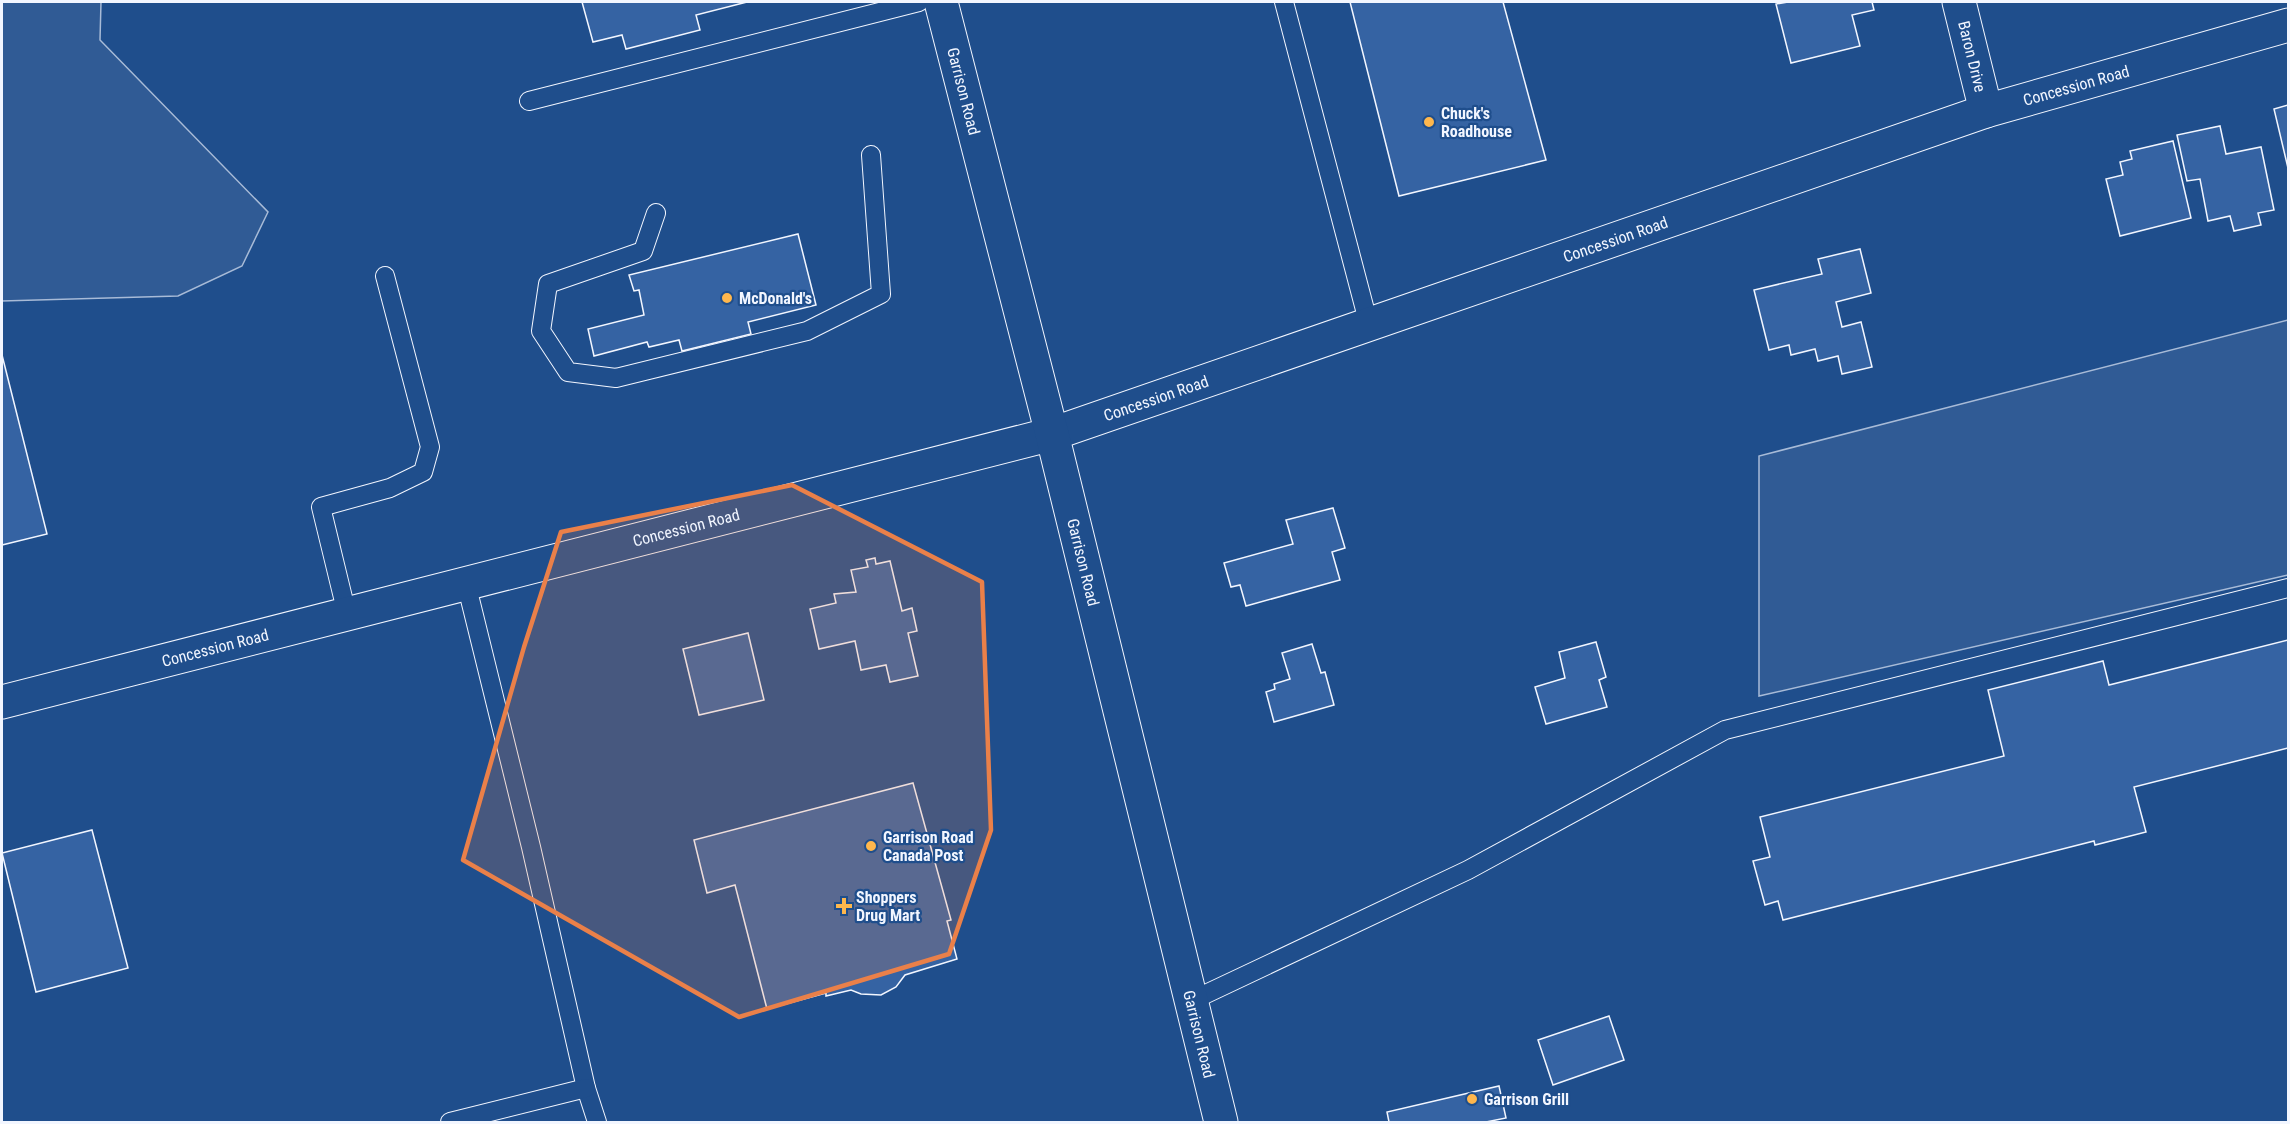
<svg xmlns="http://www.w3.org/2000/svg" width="2290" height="1124" font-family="'Roboto Condensed',sans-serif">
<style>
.built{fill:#305b95;stroke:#a8bbd7;stroke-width:1.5}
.building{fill:#3563a3;stroke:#f2f6ff;stroke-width:1.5}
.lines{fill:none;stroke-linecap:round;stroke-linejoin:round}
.service-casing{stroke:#f2f6ff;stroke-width:20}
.minor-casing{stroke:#f2f6ff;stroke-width:35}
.tertiary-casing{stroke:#f2f6ff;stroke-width:35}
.secondary-casing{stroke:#f2f6ff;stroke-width:35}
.service{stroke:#1f4e8c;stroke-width:18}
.minor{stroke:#1f4e8c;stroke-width:33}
.tertiary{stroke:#1f4e8c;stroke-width:33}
.secondary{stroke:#1f4e8c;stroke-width:33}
.marked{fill:#ea8049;fill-opacity:0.2;stroke:#ea8049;stroke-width:4.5;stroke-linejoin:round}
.poi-dot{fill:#ffb74d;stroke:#1f4e8c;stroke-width:2}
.labels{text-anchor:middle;stroke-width:4.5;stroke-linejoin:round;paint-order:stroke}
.street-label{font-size:16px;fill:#f2f6ff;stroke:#1f4e8c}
.poi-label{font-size:16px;font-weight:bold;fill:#f2f6ff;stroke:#1f4e8c;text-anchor:start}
</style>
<rect width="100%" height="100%" fill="#1f4e8c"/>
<g class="built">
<polygon points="2,2 101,2 100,40 268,212 242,266 178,296 2,301"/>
<polygon points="2288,320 2288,575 1759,696 1759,456"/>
</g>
<g class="building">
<polygon points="582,2 747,2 696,15 700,30 626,49 622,35 593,42"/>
<polygon points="1350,2 1506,2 1503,2 1546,160 1399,196"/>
<polygon points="1788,2 1872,2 1874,10 1852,15 1860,46 1791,63 1776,4"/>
<polygon points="2288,105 2288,168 2274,109"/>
<polygon points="2220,126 2226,154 2261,147 2274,210 2258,213 2261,225 2234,231 2230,216 2208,221 2200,179 2187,181 2177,135"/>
<polygon points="2173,141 2191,218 2120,236 2106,179 2123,175 2120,162 2132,159 2130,151"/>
<polygon points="798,234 816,305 748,322 751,334 682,351 679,340 649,347 647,342 594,356 588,329 644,315 639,290 634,291 629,275"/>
<polygon points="1860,249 1871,293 1836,302 1842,327 1861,322 1872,367 1842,374 1838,356 1818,361 1815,349 1791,355 1789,345 1769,350 1754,290 1822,274 1818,259"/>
<polygon points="2,355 47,534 2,545"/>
<polygon points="1333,508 1345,548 1332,552 1340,580 1246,606 1240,585 1231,587 1224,563 1293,544 1286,520"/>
<polygon points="875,558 876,564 890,561 902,611 912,608 917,631 908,633 918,676 890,682 886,665 861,670 855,641 819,649 810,609 836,603 834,594 856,592 851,570 868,567 866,560"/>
<polygon points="748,633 764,700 699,715 683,649"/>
<polygon points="2288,640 2288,748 2134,787 2146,832 2095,845 2094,841 1783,920 1778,901 1765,905 1753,861 1770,857 1760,817 2004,756 1988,690 2103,661 2109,685"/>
<polygon points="1596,642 1606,677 1599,680 1607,707 1546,724 1535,687 1565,678 1559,652"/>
<polygon points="1312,644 1321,673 1325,672 1334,705 1274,722 1266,692 1275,689 1274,684 1290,679 1282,653"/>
<polygon points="913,783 951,920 947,921 957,959 905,975 896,987 881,995 861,994 851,990 826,996 826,993 767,1009 735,885 707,893 694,840"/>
<polygon points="92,830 128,968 36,992 2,853"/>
<polygon points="1609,1016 1624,1060 1553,1085 1538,1040"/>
<polygon points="1499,1086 1506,1118 1486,1122 1389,1122 1387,1112"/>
</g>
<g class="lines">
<g class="service-casing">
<g id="service">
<polyline points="1284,2 1369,325"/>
<polyline points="529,101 919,2"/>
<polyline points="656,213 643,251 548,284 541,331 568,372 616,378 807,331 881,294 871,155"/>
<polyline points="466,583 531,847 586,1088 597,1122"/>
<polyline points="347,614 321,507 390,488 423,472 430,447 385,276"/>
<polyline points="1191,1001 1468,870 1725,730 2288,588"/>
<polyline points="450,1122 586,1088"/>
</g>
</g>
<g class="minor-casing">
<g id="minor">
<path id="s1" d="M1959 2 1986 111"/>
<path id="s2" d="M1052 434 1986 111 2288 25"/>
</g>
</g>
<g class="tertiary-casing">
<g id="tertiary">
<path id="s3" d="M2 702 1052 434"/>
</g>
</g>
<g class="secondary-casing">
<g id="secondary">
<path id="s4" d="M941 2 1052 434 1221 1122"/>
</g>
</g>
<use href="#service" class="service"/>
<use href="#minor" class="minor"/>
<use href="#tertiary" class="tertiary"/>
<use href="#secondary" class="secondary"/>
</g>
<path class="marked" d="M792 485 982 582 991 830 949 954 739 1017 463 860 524 647 561 532Z"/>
<g class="poi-dot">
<circle cx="1429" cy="122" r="6"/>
<circle cx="727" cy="298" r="6"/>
<circle cx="871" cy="846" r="6"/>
<path d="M841 897h6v6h6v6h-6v6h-6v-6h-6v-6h6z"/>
<circle cx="1472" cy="1099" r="6"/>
</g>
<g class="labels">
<g class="street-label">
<text dy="6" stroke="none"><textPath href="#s1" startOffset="56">Baron Drive</textPath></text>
<text dy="6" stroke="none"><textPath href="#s2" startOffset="1082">Concession Road</textPath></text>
<text dy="6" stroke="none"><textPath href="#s4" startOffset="92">Garrison Road</textPath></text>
<text dy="6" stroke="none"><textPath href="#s2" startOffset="596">Concession Road</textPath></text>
<text dy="6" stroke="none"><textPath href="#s2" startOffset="110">Concession Road</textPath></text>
<text dy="6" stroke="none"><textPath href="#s3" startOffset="706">Concession Road</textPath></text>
<text dy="6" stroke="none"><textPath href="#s4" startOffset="578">Garrison Road</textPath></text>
<text dy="6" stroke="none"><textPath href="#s3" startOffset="220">Concession Road</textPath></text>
<text dy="6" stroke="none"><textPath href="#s4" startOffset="1064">Garrison Road</textPath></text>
</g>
<g class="poi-label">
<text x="1441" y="119">Chuck's<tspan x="1441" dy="18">Roadhouse</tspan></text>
<text x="739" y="304">McDonald's</text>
<text x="883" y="843">Garrison Road<tspan x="883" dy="18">Canada Post</tspan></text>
<text x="856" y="903">Shoppers<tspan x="856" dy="18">Drug Mart</tspan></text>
<text x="1484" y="1105">Garrison Grill</text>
</g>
</g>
<rect width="2290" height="1124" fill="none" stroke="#f2f6ff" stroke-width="6"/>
</svg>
